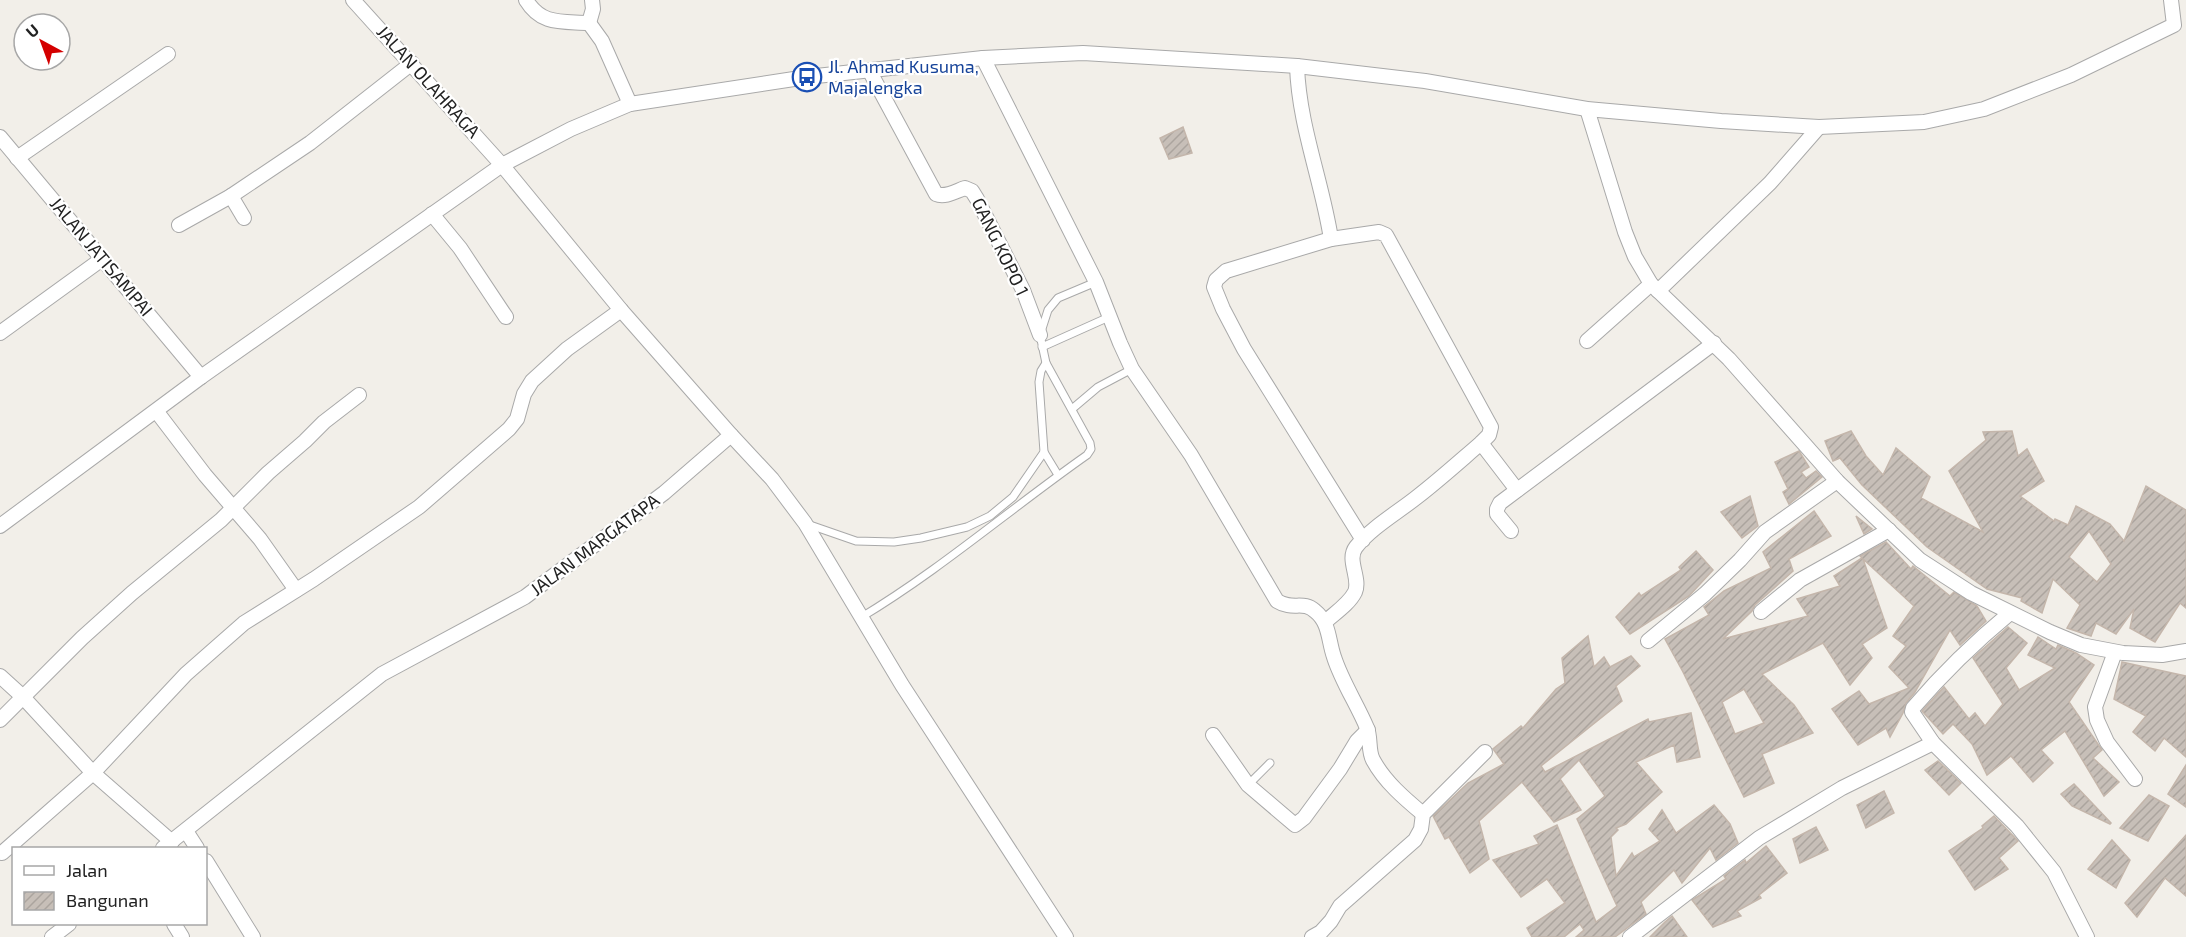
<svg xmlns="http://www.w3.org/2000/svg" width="2186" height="937" font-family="'Exo 2',sans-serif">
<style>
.building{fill:url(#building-hatch);stroke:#c4b6ab;stroke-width:1.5;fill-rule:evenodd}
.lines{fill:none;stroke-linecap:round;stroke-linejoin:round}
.service-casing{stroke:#a9a9a9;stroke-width:9}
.minor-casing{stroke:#a9a9a9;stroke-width:16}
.service{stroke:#fff;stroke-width:7}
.minor{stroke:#fff;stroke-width:14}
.labels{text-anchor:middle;stroke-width:4.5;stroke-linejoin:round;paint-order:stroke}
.transit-label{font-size:18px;fill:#164399;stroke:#fff;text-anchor:start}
.street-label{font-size:18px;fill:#222;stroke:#fff}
</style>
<defs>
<pattern id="building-hatch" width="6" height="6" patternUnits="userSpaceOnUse" patternTransform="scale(1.5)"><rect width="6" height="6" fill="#c7bfb8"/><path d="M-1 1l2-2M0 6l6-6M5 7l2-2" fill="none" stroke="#aba49e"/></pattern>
</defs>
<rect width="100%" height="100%" fill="#f2efe9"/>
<g class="building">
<polygon points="1183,127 1192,153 1169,159 1160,138"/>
<path d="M1851 431 1866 456 1883 475 1896 448 1930 477 1921 498 1983 532 1949 471 1986 440 1983 432 2012 431 2018 456 2027 449 2044 481 2020 496 2054 521 2055 519 2068 525 2076 506 2110 524 2124 541 2146 486 2186 510V608L2180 603 2155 642 2130 628 2134 609 2116 634 2096 623 2091 636 2067 628 2080 605 2053 579 2042 613 2021 601 2022 598 1987 589 1927 547 1862 485 1840 458 1833 461 1825 441ZM2089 531 2111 564 2097 582 2069 557Z"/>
<polygon points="1799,451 1809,467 1801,472 1806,478 1816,471 1822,477 1789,504 1783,492 1788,489 1775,462"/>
<polygon points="1750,496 1758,526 1742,538 1721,512"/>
<path d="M1814 511 1831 536 1789 559 1793 571 1755 605 1752 611 1723 639 1808 616 1797 599 1840 586 1834 576 1862 558 1860 556 1886 542 1911 569 1913 566 1950 596 1954 592 1977 606 1986 621 1960 645 1950 630 1915 692 1906 703 1903 713 1890 737 1886 728 1858 745 1832 709 1859 691 1869 704 1909 688 1889 667 1906 646 1893 636 1914 606 1863 559 1887 628 1862 644 1872 658 1850 685 1823 643 1762 674 1794 705 1813 733 1762 754 1774 783 1744 797 1683 672 1665 639 1709 615 1704 607 1724 591 1771 568 1763 552ZM1744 689 1764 723 1735 734 1722 702Z"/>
<polygon points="1856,516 1872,529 1864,534"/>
<polygon points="1696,551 1713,570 1689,596 1630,634 1616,617 1639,593 1641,596 1681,570 1679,567"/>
<polygon points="2008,627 2027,643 2006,668 2019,690 2055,668 2028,655 2038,637 2056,649 2058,645 2076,653 2094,665 2069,702 2102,750 2093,758 2119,782 2104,796 2065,731 2041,750 2053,763 2033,782 2011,756 1987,775 1972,744 1953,724 1943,734 1922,711 1944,687 1969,719 1975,713 1985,726 2003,704 1973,658"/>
<polygon points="1588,636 1594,667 1604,657 1610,667 1631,656 1640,666 1616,686 1622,701 1541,766 1545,772 1648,719 1649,722 1691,713 1700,757 1677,762 1674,745 1636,762 1662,792 1626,824 1616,828 1618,830 1611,837 1616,876 1632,853 1634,857 1660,841 1649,829 1662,810 1676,833 1714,805 1730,824 1738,843 1716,860 1710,848 1682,883 1674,870 1641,902 1646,914 1615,937 1576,937 1584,930 1580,924 1564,937 1532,937 1527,928 1565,903 1547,879 1521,897 1493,860 1539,844 1534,836 1557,825 1596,922 1617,906 1577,819 1605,796 1579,760 1560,779 1581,810 1554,822 1522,782 1479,821 1489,859 1470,873 1449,837 1445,839 1433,816 1468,783 1504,764 1493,749 1521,726 1523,728 1556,689 1565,683 1562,658"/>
<polygon points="2122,662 2186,676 2186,757 2164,738 2155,751 2133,732 2146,716 2114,699"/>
<polygon points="1938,761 1961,783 1949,795 1925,770"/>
<polygon points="2186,765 2186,807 2168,794"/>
<polygon points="2074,784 2111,823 2110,824 2072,806 2061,794"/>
<polygon points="1884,791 1894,813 1866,828 1857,805"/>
<polygon points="2149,795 2169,806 2148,841 2120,828"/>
<polygon points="1994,816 2018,841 1999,858 2008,869 1975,890 1949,851 1983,828 1982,826"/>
<polygon points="1816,827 1828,850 1800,863 1793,839"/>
<polygon points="2186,835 2186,896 2165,878 2137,917 2125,903"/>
<polygon points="2112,840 2130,860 2116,888 2088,869"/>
<polygon points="1766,846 1787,873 1759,895 1761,898 1737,911 1741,916 1713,927 1692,900 1726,879 1724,876 1745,860 1746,863"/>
<polygon points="1672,916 1687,937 1650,937 1665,922"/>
</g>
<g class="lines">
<g class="service-casing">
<g id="service">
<polyline points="1042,347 1109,317"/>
<polyline points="1072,409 1098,387 1132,369"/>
<polyline points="1044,452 1058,475"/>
<polyline points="807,524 856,541 894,542 921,538 967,527 990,516 1013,497 1044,452 1039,382 1041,371 1046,363 1040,335 1048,310 1058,298 1096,282"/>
<path d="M860 618C940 570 1010 509 1087 455L1091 449 1090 443 1046 363"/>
<polyline points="1248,785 1270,763"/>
</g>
</g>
<g class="minor-casing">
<g id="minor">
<path d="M526 0C542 26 562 21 589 23L602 41 630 104"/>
<polyline points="589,23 593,9 592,0"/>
<path d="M983 58 1096 282 1120 343 1132 369 1191 455 1277 601C1293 611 1303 600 1315 611 1330 623 1328 640 1334 657 1342 682 1357 704 1367 728 1371 738 1368 751 1373 760 1385 782 1404 798 1423 814"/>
<path d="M1297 66C1299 126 1322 181 1331 239"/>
<path d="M869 70 936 194C945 198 956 191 965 188L972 191 977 199 1023 290 1040 335"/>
<polyline points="1587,109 1625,232 1635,257 1651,284 1729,359 1837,481 1920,560 1971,593 2050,632 2081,645 2123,653 2162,655 2186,651"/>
<polyline points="0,137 201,377"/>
<polyline points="17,158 168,54"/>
<polyline points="231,196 244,218"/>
<polyline points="432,214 460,248 506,317"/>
<polyline points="179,225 231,196 310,143 412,63"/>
<polyline points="1658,291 1770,183 1819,127"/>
<polyline points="0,333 102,259"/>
<polyline points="1587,341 1651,284"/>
<polyline points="157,412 205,475 260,539 296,590"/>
<polyline points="731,435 772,479 805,523 902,685 1066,937"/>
<polyline points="1481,443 1517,490"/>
<polyline points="0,526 201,377 502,165 571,129 630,104 807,77 983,58 1083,53 1297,66 1425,81 1587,109 1721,121 1819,127 1924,122 1984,109 2071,75 2174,25 2171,0"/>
<polyline points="1511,531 1497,514 1497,509 1500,503 1714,343"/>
<polyline points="1761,612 1800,580 1889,530"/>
<path d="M2010 613C1975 642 1943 673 1913 708L1912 712 1933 743 2017 826 2054 872 2087 937"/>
<path d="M1325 622C1335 613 1349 604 1355 592 1361 578 1346 560 1356 547 1372 527 1397 513 1417 497 1439 480 1460 461 1481 443L1489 435 1491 427 1386 235 1379 232 1331 239 1226 271 1216 280 1214 287 1223 309 1244 349 1363 540"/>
<polyline points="1648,641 1705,594 1740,560 1765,532 1837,481"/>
<polyline points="2115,652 2095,707 2097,720 2107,742 2135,779"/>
<polyline points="0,676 22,696 93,773 172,842"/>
<polyline points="0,720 82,638 132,593 221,520 268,473 305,441 324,422 359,395"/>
<polyline points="1213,735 1248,785 1295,825 1304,818 1340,769 1357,741 1368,730"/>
<polyline points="186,831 197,848"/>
<polyline points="163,848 382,674 525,597 664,493 731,435 621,310 502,165 353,0"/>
<polyline points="2,853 93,773 186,674 244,623 314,579 419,507 509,429 517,419 524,394 532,381 567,349 621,310"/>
<polyline points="206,861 253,937"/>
<polyline points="174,924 182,937"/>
<polyline points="52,937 69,924"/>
<polyline points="1312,937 1321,932 1331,921 1340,906 1415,840 1421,829 1423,814 1485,752"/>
<polyline points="1630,937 1759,838 1842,788 1933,743"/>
</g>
</g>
<use href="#service" class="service"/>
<use href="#minor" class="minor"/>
</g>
<defs>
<g id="bus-ring" transform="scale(1.5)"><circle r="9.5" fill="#fff" stroke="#1a4fb4" stroke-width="1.5"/><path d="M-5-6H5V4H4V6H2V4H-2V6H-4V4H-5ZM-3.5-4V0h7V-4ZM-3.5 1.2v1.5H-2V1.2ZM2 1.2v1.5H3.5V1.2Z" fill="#1a4fb4"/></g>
</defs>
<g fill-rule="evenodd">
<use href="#bus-ring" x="807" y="77"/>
</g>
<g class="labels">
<g class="transit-label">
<text x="828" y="73">Jl. Ahmad Kusuma,<tspan x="828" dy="21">Majalengka</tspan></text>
</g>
<g class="street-label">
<text transform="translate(428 82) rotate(48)" y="6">JALAN OLAHRAGA</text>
<text transform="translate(1000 247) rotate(64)" y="6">GANG KOPO 1</text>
<text transform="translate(101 257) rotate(50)" y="6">JALAN JATISAMPAI</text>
<text transform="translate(595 545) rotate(-37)" y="6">JALAN MARGATAPA</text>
</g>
</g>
<rect x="12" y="847" width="195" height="78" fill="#ffffff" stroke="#a7a7a7" stroke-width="1.5"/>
<rect x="24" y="866" width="30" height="9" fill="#ffffff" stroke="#a7a7a7" stroke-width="1.5"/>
<text x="66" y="877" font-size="18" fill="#222222">Jalan</text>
<rect x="24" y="892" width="30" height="18" fill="url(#building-hatch)" stroke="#a7a7a7" stroke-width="1.5"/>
<text x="66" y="907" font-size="18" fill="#222222">Bangunan</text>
<g transform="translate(42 42) rotate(319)"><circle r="28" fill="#ffffff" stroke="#a7a7a7" stroke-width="1.5"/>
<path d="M0-4.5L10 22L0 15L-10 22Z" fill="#d40000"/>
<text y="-9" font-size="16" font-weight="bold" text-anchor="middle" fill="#222222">U</text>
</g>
</svg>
